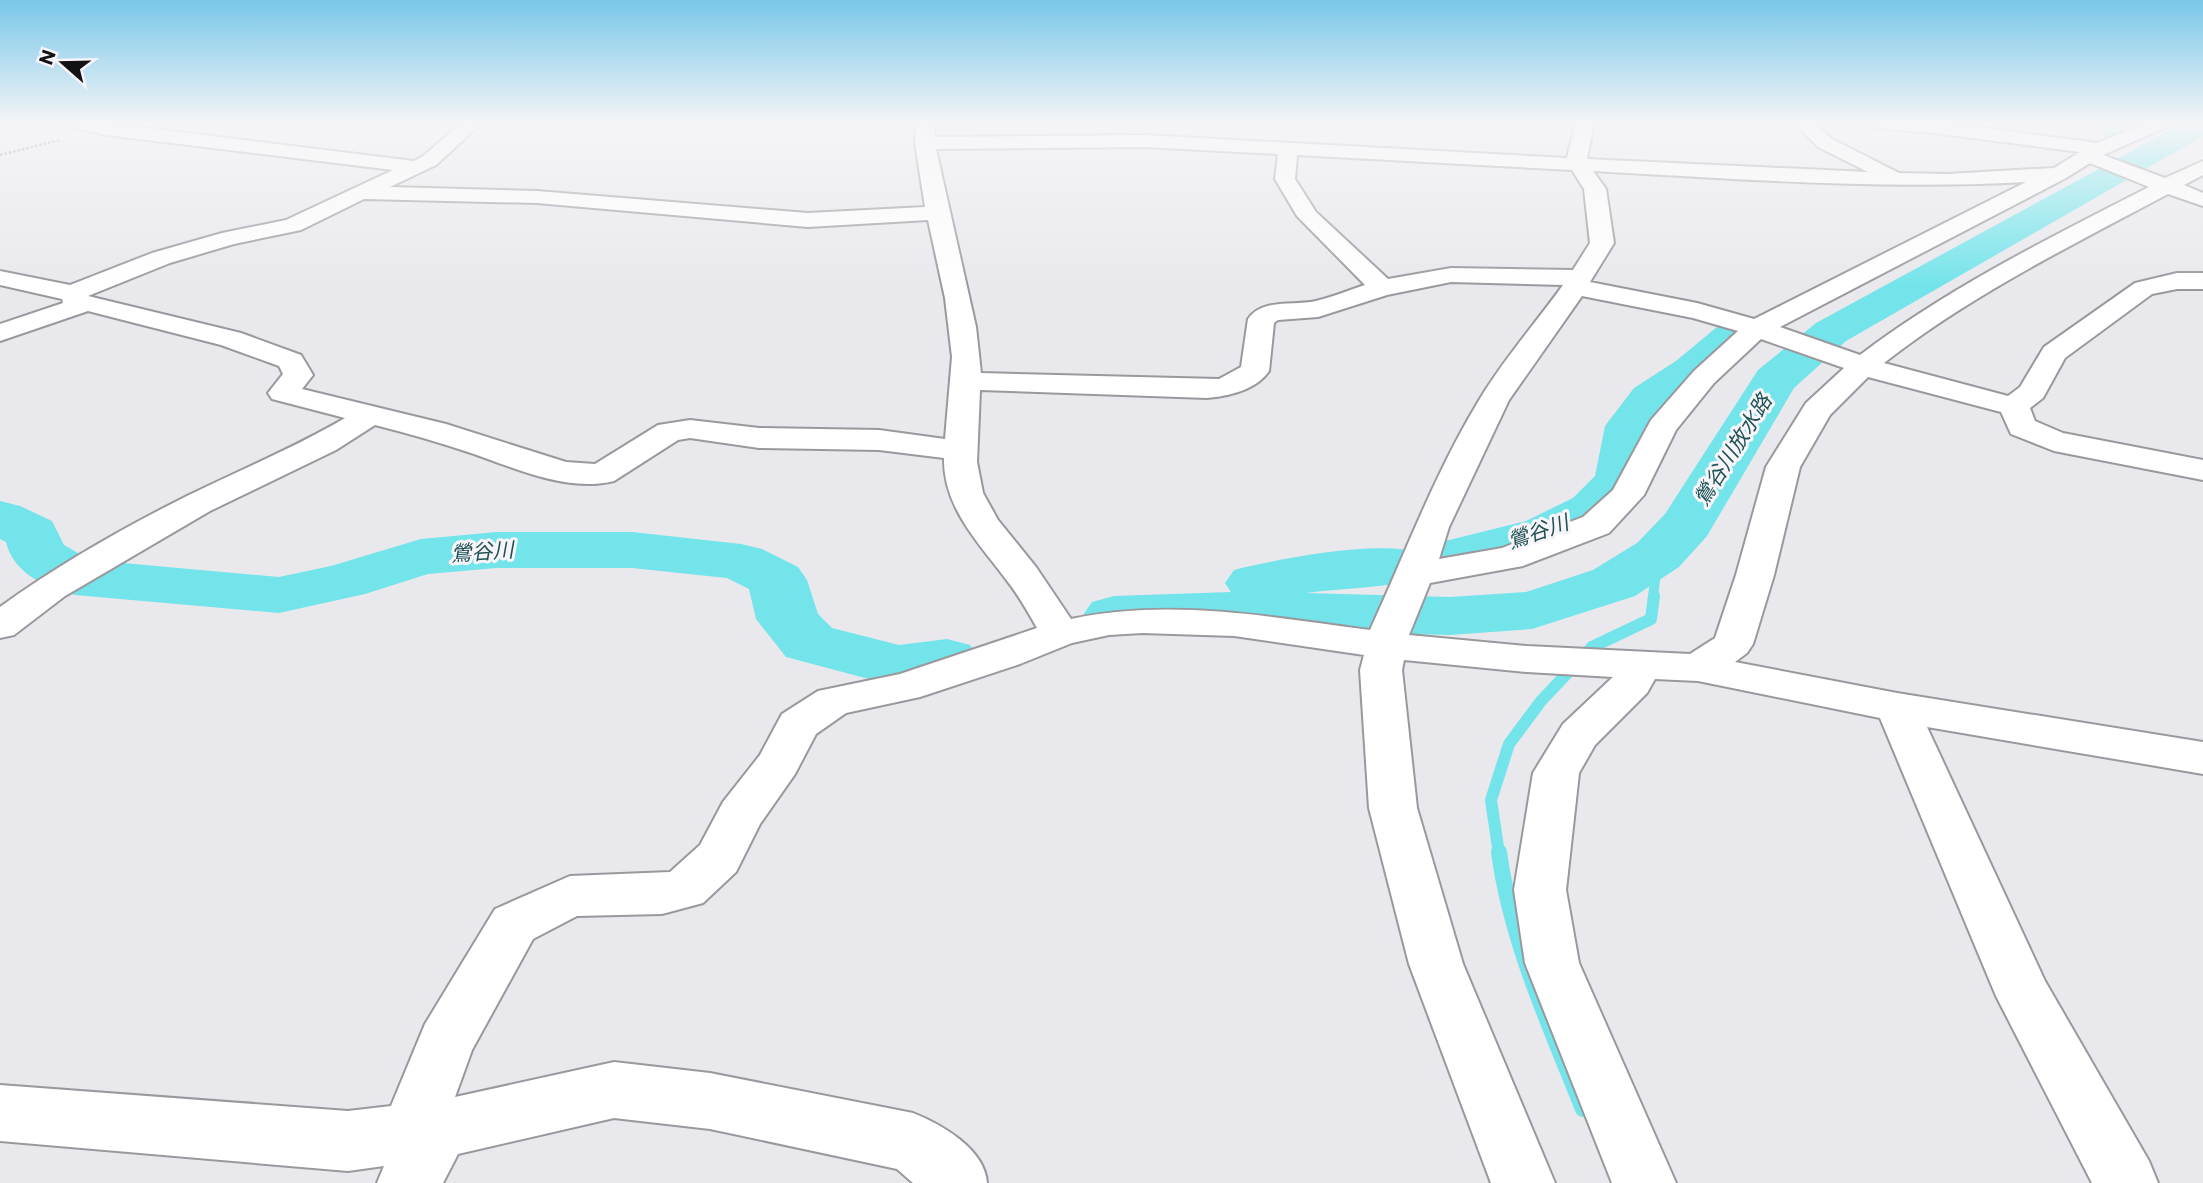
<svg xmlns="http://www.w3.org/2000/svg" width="2203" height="1183" font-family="Commissioner,'Noto Sans JP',sans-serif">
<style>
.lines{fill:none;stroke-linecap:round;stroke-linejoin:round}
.stream-far2{stroke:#72e4ea;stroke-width:10}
.stream-far1{stroke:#72e4ea;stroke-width:12}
.stream{stroke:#72e4ea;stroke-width:16}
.river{fill:#72e4ea;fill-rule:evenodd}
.minor-casing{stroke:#9a989d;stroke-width:4}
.path{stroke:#767679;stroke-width:2.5;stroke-dasharray:2.5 2;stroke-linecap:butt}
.minor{fill:#fff;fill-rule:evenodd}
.labels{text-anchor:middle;stroke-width:6;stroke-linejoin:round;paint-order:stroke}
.water-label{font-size:21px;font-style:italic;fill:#1f5254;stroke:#f7f5fa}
</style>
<rect width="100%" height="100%" fill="#e9e8ed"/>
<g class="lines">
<polyline class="stream-far2" points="1653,597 1658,555"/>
<polyline class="stream-far1" points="1499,854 1491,800 1509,744 1541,701 1592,647 1651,619 1654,596"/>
<path class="stream" d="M1499 852C1511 942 1550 1026 1583 1109"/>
<g class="river">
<path d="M2094 122H2125L2138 136 2134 142C2115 147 2104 137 2094 122Z"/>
<path d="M2185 122H2203V136L1846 341 1794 388 1707 536 1679 567 1635 596 1532 629 1450 635 1218 629 1114 634 1092 628 1083 615 1092 602 1114 596 1231 592 1225 583 1234 570C1273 560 1388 537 1422 555L1429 545 1526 521 1573 498 1595 476 1605 426 1634 388 1676 361 1723 322 1738 318 1753 322 1760 331 1753 340 1699 388 1675 402 1659 419 1653 432 1649 476 1630 506 1613 521 1567 545 1515 561 1450 575 1428 568 1421 579C1384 588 1344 588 1306 593L1450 597 1526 592 1593 570 1637 543 1665 514 1758 370 1816 323Z"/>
<path d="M0 501 20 506 52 521 64 545 90 560 279 577 331 566 421 539 496 532H632L741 544 762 549 798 567 807 580 818 614 832 628 899 645 947 639 970 645 980 660 970 675 899 687 786 657 756 619 749 589 727 578 632 568H496L428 574 365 594 279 613 75 595C46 588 13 573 6 542L0 539Z"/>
</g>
<g class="minor-casing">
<path id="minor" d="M65 122H99L414 161 422 157 463 122H483L436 165 390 187 537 191 808 213 925 207 915 143 916 122H934L935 137 1145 135 1567 158 1576 122H1594L1587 159 1868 172 1818 147 1794 122H1813L1832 139 1899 173 1947 174 2054 168 2080 152 1942 134 1869 127 1860 122H1942L2097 143 2148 122H2172L2169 126 2103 155 2165 178 2203 161V175L2184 185 2203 193V206L2168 194C2072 245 1969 296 1884 363L2008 396 2020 387 2044 347 2135 283 2177 273H2203V289H2177L2152 294 2065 358 2043 398 2030 408 2035 421 2063 433 2203 460V480L2054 451 2011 434 2001 412 1868 377 1830 415 1800 467 1774 575 1753 644 1747 653 1735 662 1897 693 2203 742V774L1927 727 2045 981 2149 1161 2158 1183H2092L1996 996 1880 718 1698 681 1655 679 1647 693 1595 745 1579 773 1566 890 1579 963 1676 1183H1612L1525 963 1514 890 1533 773 1563 724 1613 677 1527 672 1404 660 1402 670 1417 808 1463 964 1555 1183H1491L1409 964 1369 808 1360 670 1364 655 1234 636 1142 633 1109 635 1072 643 1020 664 920 697 846 713 816 734 795 774 760 824 736 872 703 903 662 914 577 916 533 939 472 1050 455 1097 614 1062 710 1073 913 1113C941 1124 985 1149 987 1183H913L897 1169 710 1129 614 1118 458 1154 443 1183H377L384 1166 348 1171 0 1141V1085L348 1111 391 1106 425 1024 495 909 570 876 670 872 700 845 723 802 760 755 782 714 818 691 900 674 1037 628C1028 612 1019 596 1008 582 980 544 943 508 944 458L879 450 759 448 690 438 678 440 614 481C566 493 513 467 468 452 438 442 407 433 375 425L336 450 210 511 65 596 14 635 0 638V607C58 565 123 528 187 496 240 470 294 448 345 418L272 399 268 393 283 374 279 366 221 345 88 311 0 341V324L63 303 62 299 0 285V271L70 285 152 253 222 233 286 220 393 170 106 135 68 126ZM1145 147 1278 154 1275 179 1297 216 1365 285C1349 290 1333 297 1316 301 1294 306 1262 298 1248 319L1241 367 1219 379 981 373 976 327 936 149ZM1297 155 1572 170 1584 189 1590 243 1573 270 1451 268 1388 279 1316 212 1295 179ZM2090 163 2149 187C2051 237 1948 288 1860 355L1780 327 2066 178ZM1593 171C1738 179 1882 190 2026 182L1754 319 1697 303 1590 282 1614 243 1606 189ZM364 199 537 203 808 227 928 220 945 298 952 357 945 439 879 430 759 428 690 420 658 425 595 464 566 462 446 424 302 389 313 375 301 355 241 333 88 296 170 263 234 244 301 230ZM1451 282 1563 285C1535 324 1502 361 1478 402 1434 475 1405 554 1370 630 1271 617 1170 598 1071 619L1036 567 998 520 983 493 977 462 980 390 1207 398C1229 396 1256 390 1269 371L1274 323 1278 320 1318 317 1387 295ZM1582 296 1693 318 1738 331 1694 371 1651 420 1613 490 1583 517 1502 548 1439 559 1449 527 1509 400ZM1761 339 1844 368 1806 403 1766 467 1736 575 1715 638 1690 654 1527 646 1409 635 1430 583 1523 566 1609 533 1644 495 1676 430 1714 383Z"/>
</g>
<polyline class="path" points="0,155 60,140"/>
<use href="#minor" class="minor"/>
</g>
<linearGradient id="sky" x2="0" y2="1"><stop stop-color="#79c7e9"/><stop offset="0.43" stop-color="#f5f5f7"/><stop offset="1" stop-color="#f5f5f7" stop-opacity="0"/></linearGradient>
<rect width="2203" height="287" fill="url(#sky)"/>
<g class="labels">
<g class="water-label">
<text transform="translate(1733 450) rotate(-58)" y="7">鶯谷川放水路</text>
<text transform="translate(1538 532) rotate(-19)" y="7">鶯谷川</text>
<text transform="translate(482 552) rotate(-4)" y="7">鶯谷川</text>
</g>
</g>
<g transform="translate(63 63) rotate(290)" stroke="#f7f5fa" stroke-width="5" paint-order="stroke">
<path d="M0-5L12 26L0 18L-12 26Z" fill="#121214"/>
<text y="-10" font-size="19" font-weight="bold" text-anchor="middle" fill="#121214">N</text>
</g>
</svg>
